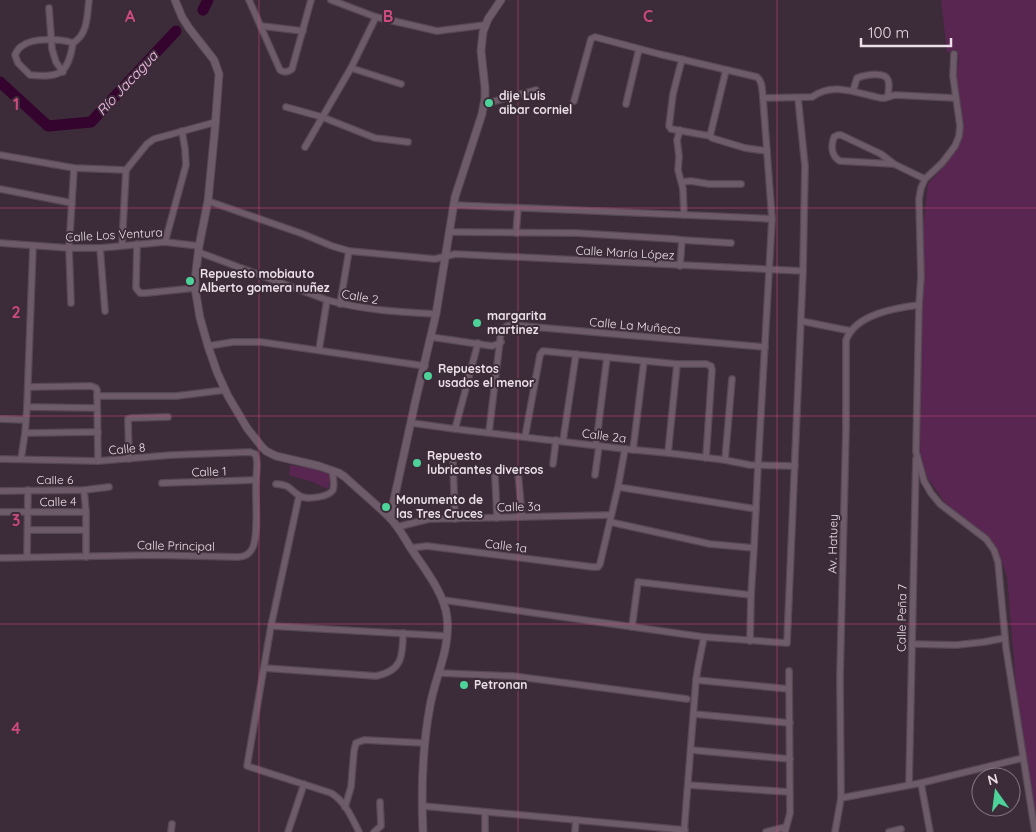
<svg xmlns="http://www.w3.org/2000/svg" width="1036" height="832" font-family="Quicksand,sans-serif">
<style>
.green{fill:#592551}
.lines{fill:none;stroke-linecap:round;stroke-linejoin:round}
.river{stroke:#34032e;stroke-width:11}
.minor-casing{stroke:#564853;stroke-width:8}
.tertiary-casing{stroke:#564853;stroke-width:9}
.minor{stroke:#6e5b69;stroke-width:5.5}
.tertiary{stroke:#6e5b69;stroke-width:7}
.grid{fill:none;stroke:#cc4a7e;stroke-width:1;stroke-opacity:0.55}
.poi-dot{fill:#4dd39a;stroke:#3c2b38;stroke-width:2}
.labels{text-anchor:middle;stroke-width:4;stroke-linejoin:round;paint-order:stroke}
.poi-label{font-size:12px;font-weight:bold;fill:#ebe0e8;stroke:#3c2b38;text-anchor:start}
.street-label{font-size:12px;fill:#ebe0e8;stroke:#3c2b38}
.water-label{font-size:14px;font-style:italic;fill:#fbc0ee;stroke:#3c2b38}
.grid-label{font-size:16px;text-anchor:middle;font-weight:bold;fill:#cc4a7e;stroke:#3c2b38;stroke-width:4;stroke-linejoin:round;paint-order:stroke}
</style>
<rect width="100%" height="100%" fill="#3c2b38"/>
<g class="green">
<polygon points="941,0 1036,0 1036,817 1018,709 1007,577 997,547 982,531 947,506 927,477 920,452 923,228 928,184 945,165 960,144 963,122 956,74 959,61 957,49 947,53"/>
<polygon points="290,465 314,469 329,474 331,477 328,489 310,481 289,475"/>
</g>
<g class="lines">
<g class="river">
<polyline points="203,10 208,0"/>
<polyline points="0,82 48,126 91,122 176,31"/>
</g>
<g class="minor-casing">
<g id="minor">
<path d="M249 0 280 70C284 73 288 72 292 69L311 0"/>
<polyline points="331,0 376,17 437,31 485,25"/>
<polyline points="49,8 52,49 56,62 63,72"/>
<polyline points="261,26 303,31"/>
<path d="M73 43C68 74 60 78 30 75L18 63 15 55C17 51 18 48 22 46 33 37 61 39 73 43 88 34 87 16 89 0"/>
<polyline points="954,54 953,76 960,126 959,136 955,146 949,154 942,163 925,179 921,188 919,199 921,277 919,305 916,452 924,481 931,493 940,504 986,539 994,550 998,562 1006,648 1035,832"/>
<polyline points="682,59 673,94 669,126 671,129 710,136"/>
<polyline points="351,68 401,84"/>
<polyline points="726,70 710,136 712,138 745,148 767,151"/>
<path d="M853 91 857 78C864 75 885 71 888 80 890 85 888 93 888 97"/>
<path d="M574 101 591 39 595 37 659 54 757 77C763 82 762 91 763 98"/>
<polyline points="484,104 536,90"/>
<polyline points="626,104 639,49"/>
<polyline points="286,107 322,117 375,138 408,142"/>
<polyline points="680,130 677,140 679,156 678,170 683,189 684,215"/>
<polyline points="305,147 351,68 376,17"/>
<polyline points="0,155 74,168 126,170"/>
<path d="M894 164 881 154 841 135H838L834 137C831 146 831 156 840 161L894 164 925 179"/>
<polyline points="682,182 691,181 709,184 741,184"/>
<polyline points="0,189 72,203"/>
<polyline points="208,201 303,234 332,246 349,251 435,259 455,254 803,271"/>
<polyline points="454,205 756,218 772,219"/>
<polyline points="449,232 576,233 674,239 682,240 680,266"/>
<polyline points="516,233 518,208"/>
<polyline points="682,240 731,243"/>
<polyline points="165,242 186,165 185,149 182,131"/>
<polyline points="0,243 69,248 100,248 165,242 199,246"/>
<polyline points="137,244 136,288 140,293 146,293 195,288"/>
<polyline points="122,245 126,170 147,144 154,139 216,122"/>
<polyline points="100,248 105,311"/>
<path d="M198 252 327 300C363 310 399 312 436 314"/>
<polyline points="71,303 69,248 74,168"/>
<polyline points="340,304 349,251"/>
<polyline points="801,321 851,331"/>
<polyline points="431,337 492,346 498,344 501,342"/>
<polyline points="208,346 233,342 261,342 425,366"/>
<polyline points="319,350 327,300"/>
<polyline points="28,387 91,386 96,388 97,390 98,461"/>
<polyline points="97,396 176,396 225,390"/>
<polyline points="27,407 97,408"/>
<polyline points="0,419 26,420"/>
<polyline points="412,423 455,429 625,449 668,453 725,460 750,465 795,466"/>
<polyline points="455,429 478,343"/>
<path d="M489 432 501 332C504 327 506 326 511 325L765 347"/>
<polyline points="25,433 98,432"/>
<polyline points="525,437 540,355 543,351 677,364 706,364 711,366 712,370 706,458"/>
<polyline points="563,441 576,354"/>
<polyline points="596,445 607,357"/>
<polyline points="633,450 644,361"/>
<polyline points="668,453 677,364"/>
<polyline points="0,459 98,461 172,455 250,452 255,454"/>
<polyline points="21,459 25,433 27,407 33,246"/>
<polyline points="129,459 128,419 132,418 168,417"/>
<polyline points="725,460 732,379"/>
<polyline points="453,463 455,519"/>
<polyline points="553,464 556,440"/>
<polyline points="518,472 522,517"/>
<polyline points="595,475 599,446"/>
<polyline points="495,476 497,518"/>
<polyline points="162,483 256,480"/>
<path d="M276 484C292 485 289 490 300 496 307 500 329 497 333 490 335 484 333 476 332 470"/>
<polyline points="618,487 756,509"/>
<polyline points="84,490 86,512 86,557"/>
<polyline points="0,491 84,490 109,487"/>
<path d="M299 496 271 626 247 766 331 793C345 801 352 818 359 832"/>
<polyline points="0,512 86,512"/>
<polyline points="610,522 710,544 754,548"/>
<polyline points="397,527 429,519 611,515"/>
<polyline points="28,530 86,530"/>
<polyline points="411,548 427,546 593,567 598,567 600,564 618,487 625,449"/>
<polyline points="27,557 28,490"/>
<path d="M0 558 155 555 238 557C244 557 250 554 253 547 259 531 255 499 256 481 256 472 259 461 255 454"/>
<polyline points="443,600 704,637 787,643 803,271 805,166 798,98"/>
<polyline points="271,626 447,636"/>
<polyline points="632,627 638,582 751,595"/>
<path d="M750 641 751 595 754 548 758 466 772 219 763 98 812 97C834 81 858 94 881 98H885L895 95 955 98"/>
<polyline points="912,644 956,645 984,642 1005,638"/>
<path d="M264 668 376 676C402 671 403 656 403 633"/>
<polyline points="439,673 513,676 687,699"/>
<polyline points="696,680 789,689"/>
<polyline points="694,714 790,723"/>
<polyline points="691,750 790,759"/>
<polyline points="921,783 930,832"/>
<polyline points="688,785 789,792"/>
<polyline points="909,785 916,459"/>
<polyline points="841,798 921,783 1023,758"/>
<polyline points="422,806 685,830"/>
<polyline points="345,807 351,787 354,751 356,743 364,740 424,743"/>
<polyline points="171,832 172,824"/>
<polyline points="288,832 304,784"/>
<polyline points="374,832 381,826 380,802"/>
<polyline points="485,832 485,812"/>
<polyline points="575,832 576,820"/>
<polyline points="684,832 696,680 698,667 704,637"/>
<polyline points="766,832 786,827"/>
<polyline points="785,832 790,813 789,671"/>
<path d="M835 832 841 798 840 677 846 428V340C856 314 895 308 919 305"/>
<polyline points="889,832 901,829"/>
</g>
</g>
<g class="tertiary-casing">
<g id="tertiary">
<path d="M175 0 182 17 189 28 214 60 219 74 215 128 208 201 199 246 195 280V288L200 318 208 346 217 372 228 396 247 428 262 447 266 451 276 456 319 466 339 473 345 477C360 491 376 504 390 518 398 526 404 537 410 547 423 567 444 592 447 617 451 648 435 677 430 706 422 749 421 789 423 832"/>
<polyline points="390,518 415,403 436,314 455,197 482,114 485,98 485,88 481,51 483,32 488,19 501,0"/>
</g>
</g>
<use href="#minor" class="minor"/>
<use href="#tertiary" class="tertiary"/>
</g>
<path class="grid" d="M259 0V832M518 0V832M777 0V832M0 208H1036M0 416H1036M0 624H1036"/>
<g class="poi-dot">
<circle cx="489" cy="103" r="5"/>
<circle cx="190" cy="281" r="5"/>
<circle cx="477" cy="323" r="5"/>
<circle cx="428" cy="376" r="5"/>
<circle cx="417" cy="463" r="5"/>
<circle cx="386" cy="507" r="5"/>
<circle cx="464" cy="685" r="5"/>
</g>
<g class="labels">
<g class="poi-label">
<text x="499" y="100">dije Luis<tspan x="499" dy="14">aibar corniel</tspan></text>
<text x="200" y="278">Repuesto mobiauto<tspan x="200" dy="14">Alberto gomera nuñez</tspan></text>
<text x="487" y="320">margarita<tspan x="487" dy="14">martinez</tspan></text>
<text x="438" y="373">Repuestos<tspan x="438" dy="14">usados el menor</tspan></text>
<text x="427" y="460">Repuesto<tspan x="427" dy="14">lubricantes diversos</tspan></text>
<text x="396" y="504">Monumento de<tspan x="396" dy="14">las Tres Cruces</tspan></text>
<text x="474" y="689">Petronan</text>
</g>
<g class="street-label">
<text transform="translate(114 235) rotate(-3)" y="4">Calle Los Ventura</text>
<text transform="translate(625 253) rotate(3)" y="4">Calle María López</text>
<text transform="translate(360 297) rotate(10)" y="4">Calle 2</text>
<text transform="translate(635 326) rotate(5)" y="4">Calle La Muñeca</text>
<text transform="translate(604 436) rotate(7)" y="4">Calle 2a</text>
<text transform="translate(127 449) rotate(-5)" y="4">Calle 8</text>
<text transform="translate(209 472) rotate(-2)" y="4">Calle 1</text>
<text x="55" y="484">Calle 6</text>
<text transform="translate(58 502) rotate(-1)" y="4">Calle 4</text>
<text transform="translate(519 507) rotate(-1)" y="4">Calle 3a</text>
<text transform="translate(833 544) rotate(-89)" y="4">Av. Hatuey</text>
<text transform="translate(176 546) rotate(1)" y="4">Calle Principal</text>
<text transform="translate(506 546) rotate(7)" y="4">Calle 1a</text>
<text transform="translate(902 618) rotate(-89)" y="4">Calle Peña 7</text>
</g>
<g class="water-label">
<text transform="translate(127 83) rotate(-47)" y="5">Río Jacagua</text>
</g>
</g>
<g class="grid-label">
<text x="130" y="22">A</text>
<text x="388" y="22">B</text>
<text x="648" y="22">C</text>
<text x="16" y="110">1</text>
<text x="16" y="318">2</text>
<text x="16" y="526">3</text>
<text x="16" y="734">4</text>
</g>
<g transform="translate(996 792) rotate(346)"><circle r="24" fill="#3c2b38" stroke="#82737e"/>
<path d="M0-4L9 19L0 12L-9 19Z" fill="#4dd39a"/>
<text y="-8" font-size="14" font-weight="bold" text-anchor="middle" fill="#ebe0e8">N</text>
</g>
<path d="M861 38v8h90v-8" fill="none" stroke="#ebe0e8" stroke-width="2.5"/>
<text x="868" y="38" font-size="15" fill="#ebe0e8" stroke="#3c2b38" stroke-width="4" paint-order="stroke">100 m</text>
</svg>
